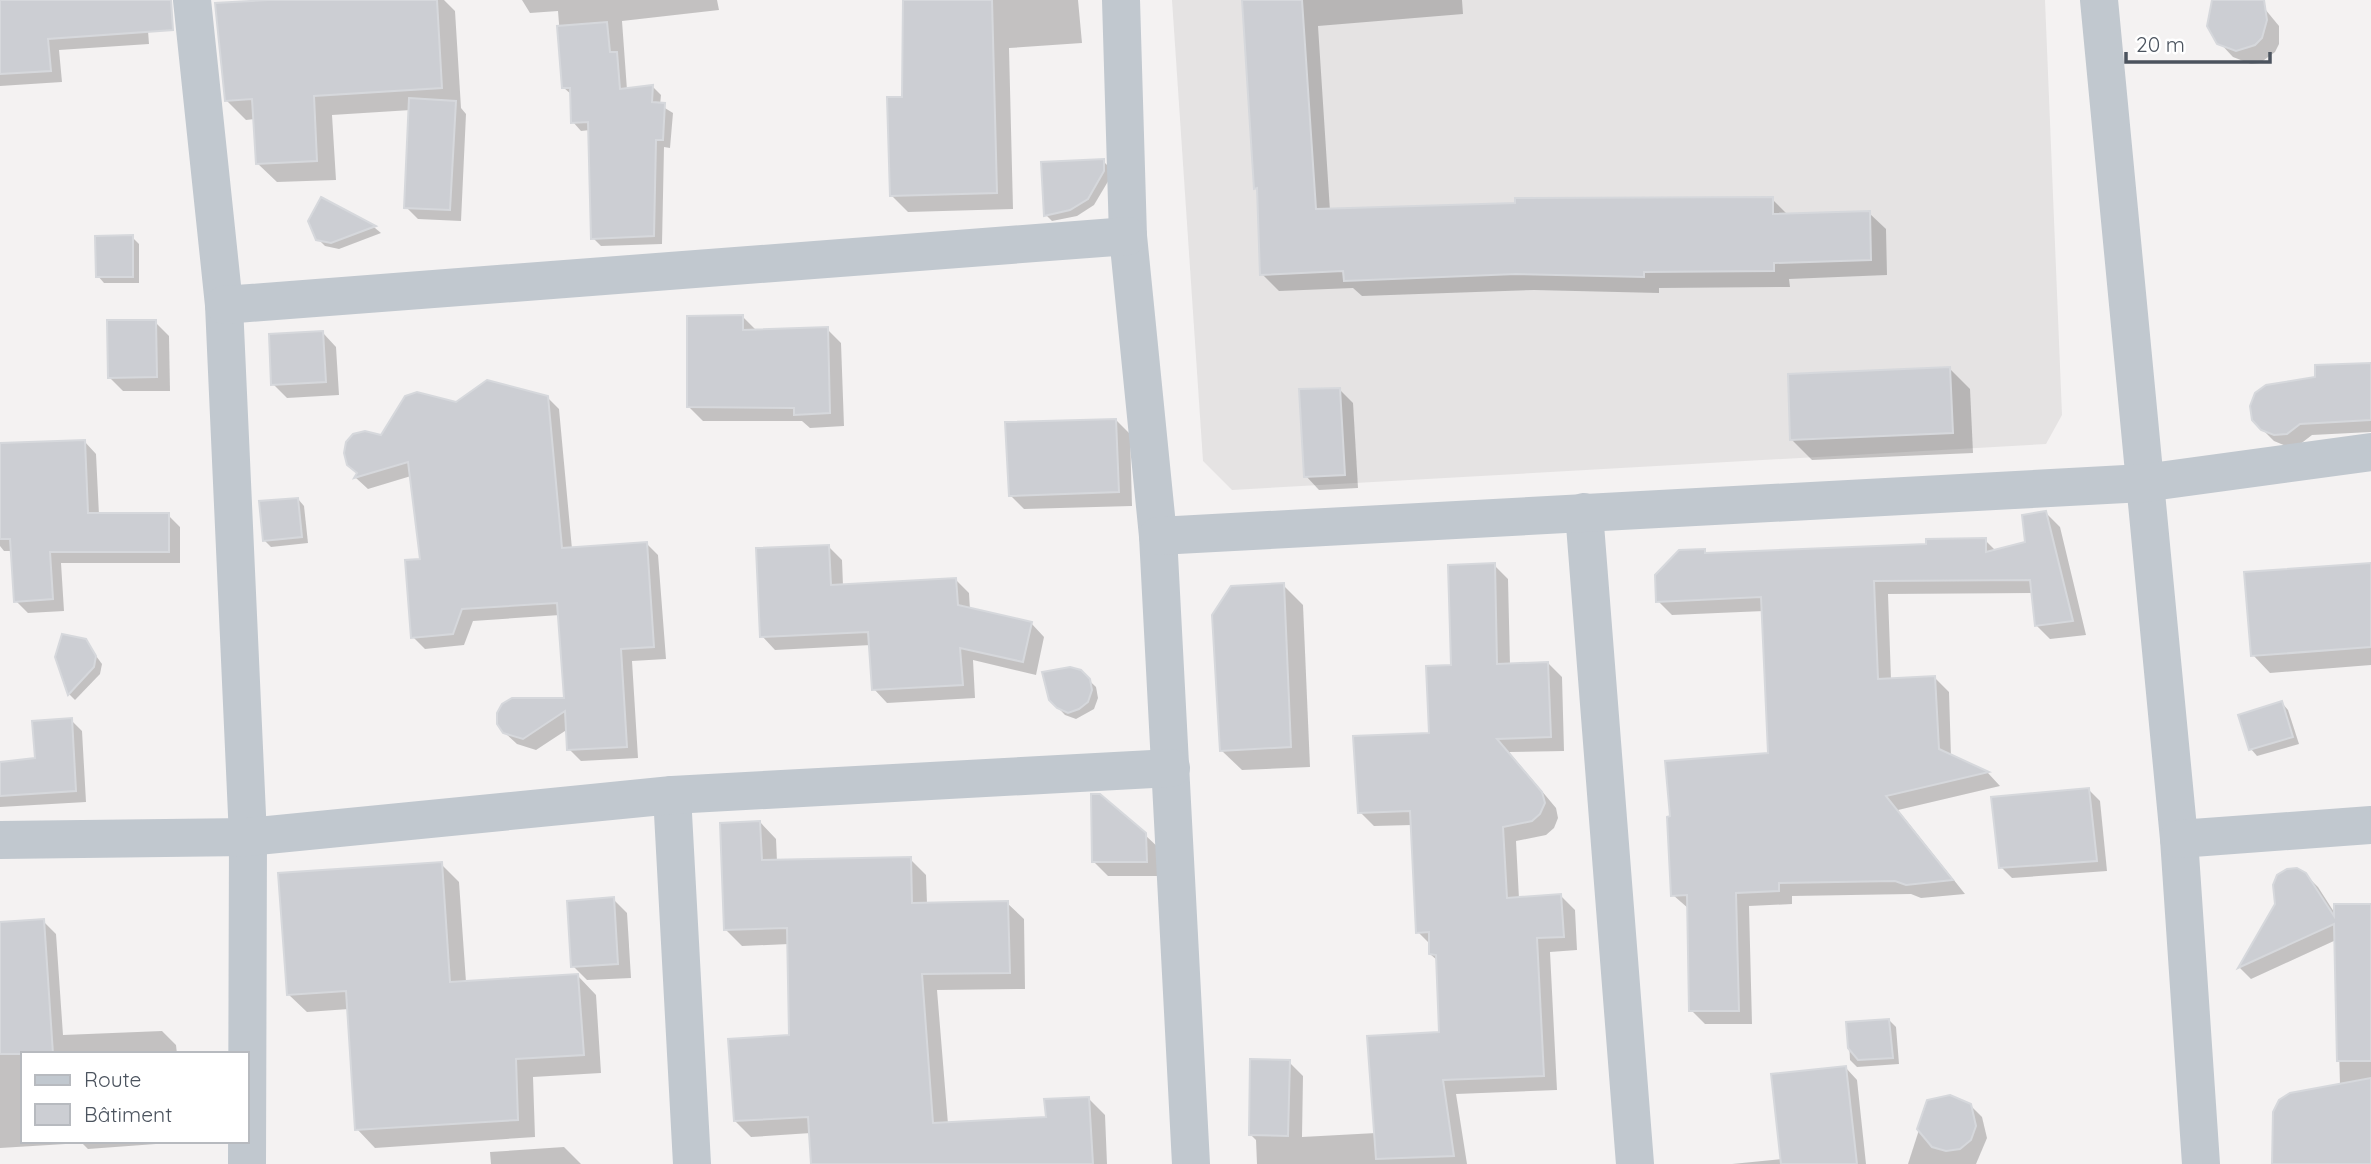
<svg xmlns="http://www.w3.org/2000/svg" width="2371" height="1164" font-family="Quicksand,sans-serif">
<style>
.education{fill:#e5e3e3}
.shadow{fill:#0003}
.building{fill:#ccced3;stroke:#d6d8dc;stroke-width:2}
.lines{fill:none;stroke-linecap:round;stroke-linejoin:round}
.street{stroke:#c1c8cf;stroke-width:38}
</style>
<rect width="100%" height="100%" fill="#f4f2f2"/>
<polygon class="education" points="1172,0 2045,0 2062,415 2046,444 1232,490 1203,461"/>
<g class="shadow">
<polygon points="0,0 142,0 146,4 149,44 59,50 62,82 0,86"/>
<polygon points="298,0 444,0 455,11 461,108 466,114 461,221 418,219 406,207 411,110 332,115 336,180 277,182 257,163 255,119 246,120 226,100"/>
<polygon points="522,0 717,0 719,10 622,21 627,90 653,87 661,95 660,105 673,113 670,148 664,147 662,244 601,246 593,238 590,130 581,131 573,122 572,95 564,88 558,11 530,13"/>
<polygon points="905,0 1078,0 1082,43 1009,48 1013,209 908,212 891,195 904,98"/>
<polygon points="1243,0 1462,0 1463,14 1318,26 1330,211 1772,199 1788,215 1869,213 1886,229 1887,275 1789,279 1790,287 1659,288 1659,293 1534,290 1362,296 1353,288 1279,291 1262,274 1259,191 1255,188"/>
<polygon points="2219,0 2255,0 2260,3 2279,26 2279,44 2275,52 2260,63 2251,64 2233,57 2219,42"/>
<polygon points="1103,161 1110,168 1110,178 1094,205 1077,216 1052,221 1046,215"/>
<polygon points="321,199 375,228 381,233 339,249 325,246 318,239"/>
<polygon points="132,237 139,244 139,283 104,283 98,276"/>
<polygon points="743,317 757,331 827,329 841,343 844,426 810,428 802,421 703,421 689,407"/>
<polygon points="155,322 169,336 170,391 123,391 109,377"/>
<polygon points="323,333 336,347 339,395 287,398 273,384"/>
<polygon points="2371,365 2371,432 2312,435 2299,445 2286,446 2274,441 2262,429 2317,379"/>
<polygon points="1950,369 1970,389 1973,453 1812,460 1792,440"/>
<polygon points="1339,389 1353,403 1358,488 1319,490 1306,476"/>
<polygon points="547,397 559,409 572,549 646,543 658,555 666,659 632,661 638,758 581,761 569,749 568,729 536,750 517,744 504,732 566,700 560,615 473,621 464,645 425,649 413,637 422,560 411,476 368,489 356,478 382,437 456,404"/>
<polygon points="1116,420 1130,434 1132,506 1024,509 1010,495"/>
<polygon points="85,442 96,454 99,515 168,515 180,527 180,563 61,563 64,611 28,613 16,601 12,551 4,551 0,546 0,445"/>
<polygon points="298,499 304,506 308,543 271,547 264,540"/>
<polygon points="2046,513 2060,527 2086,635 2050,639 2036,625 2033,593 1888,594 1891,680 1935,678 1949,692 1951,757 1988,773 2000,786 1898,810 1965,894 1921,898 1911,894 1792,896 1792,904 1749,906 1752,1024 1705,1024 1691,1010 1689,909 1673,895 1770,755 1764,611 1672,615 1658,601 1704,551 1708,555 1928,546 1985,540 1996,551 2027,544"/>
<polygon points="828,546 842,560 843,586 956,580 969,593 970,610 1031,623 1044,637 1036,675 973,660 975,698 887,703 874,689 871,645 775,650 762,636"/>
<polygon points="1494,565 1508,579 1510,665 1548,663 1562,677 1564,751 1509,752 1556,808 1558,818 1554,828 1546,835 1516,841 1519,899 1561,896 1575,910 1577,950 1550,952 1557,1090 1456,1094 1467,1164 1257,1164 1256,1140 1251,1135 1289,1062 1303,1076 1302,1137 1376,1133 1441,1034 1438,961 1430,954 1431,945 1418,932 1412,825 1374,826 1360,812 1431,734 1453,667"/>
<polygon points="2371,565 2371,665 2270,673 2253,655"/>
<polygon points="1283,585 1303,605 1310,767 1242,770 1221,750"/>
<polygon points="85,641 102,664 100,674 75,700 69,694 57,657"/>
<polygon points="1080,672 1096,687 1098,698 1094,709 1076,719 1065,715 1050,699"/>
<polygon points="2282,703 2288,710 2299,744 2257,756 2251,749"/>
<polygon points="71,720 82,731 86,802 0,807 0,764 37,760"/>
<polygon points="2089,790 2100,801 2107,871 2012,878 2001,867"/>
<polygon points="760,822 776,839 777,862 910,859 926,875 927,904 1007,903 1024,919 1025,989 937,990 948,1124 1047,1119 1089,1099 1105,1115 1107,1164 812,1164 811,1133 751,1137 735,1121 791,1036 789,944 742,946 726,930"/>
<polygon points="1145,835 1160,849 1160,876 1108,876 1094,862"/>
<polygon points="441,864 459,882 466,982 578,976 596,995 601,1073 533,1077 535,1137 375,1148 357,1129 349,1009 307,1012 288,994"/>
<polygon points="2305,874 2318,887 2336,915 2371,906 2371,1164 2274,1164 2340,1085 2336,940 2251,979 2240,968 2276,905"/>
<polygon points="613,899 627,913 631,978 587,980 573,966"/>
<polygon points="43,921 56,934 63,1035 162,1031 176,1045 177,1054 23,1054 23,1141 183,1142 88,1149 82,1143 0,1148 0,924"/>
<polygon points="1889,1020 1896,1027 1899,1064 1857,1067 1850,1060 1848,1023"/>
<polygon points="1846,1068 1857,1080 1866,1164 1732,1164 1782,1159"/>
<polygon points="1928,1102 1970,1105 1982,1117 1987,1138 1976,1164 1908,1164"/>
<polygon points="564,1147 581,1164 491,1164 490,1152"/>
</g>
<g class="building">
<polygon points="0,0 171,0 173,30 48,39 51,71 0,74"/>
<polygon points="268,0 437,0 442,88 314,96 317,161 256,164 252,99 225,101 215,3"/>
<polygon points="903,0 992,0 997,193 890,196 887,97 902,97"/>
<polygon points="1242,0 1302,0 1316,209 1515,203 1515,198 1773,197 1773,214 1870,211 1871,260 1774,263 1774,271 1644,272 1644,277 1516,274 1344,281 1343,271 1260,275 1257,188 1254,189"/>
<polygon points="2212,0 2264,0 2267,20 2262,38 2255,45 2236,51 2217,44 2207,26"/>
<polygon points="607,22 610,52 617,52 620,89 653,85 652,102 665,103 663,140 656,140 654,236 591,239 588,122 571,123 570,88 562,88 557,26"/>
<polygon points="409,98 456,101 450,210 404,208"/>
<polygon points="1104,159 1104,171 1088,199 1070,210 1044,216 1041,162"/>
<polygon points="321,197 376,226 331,243 316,240 308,221"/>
<polygon points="133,235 133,277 96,277 95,236"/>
<polygon points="743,315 743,330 828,327 830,413 794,415 794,408 687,407 687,316"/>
<polygon points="107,320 156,320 157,377 108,378"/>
<polygon points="323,331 326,382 271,385 269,334"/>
<polygon points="2371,363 2371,420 2300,424 2287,434 2274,435 2261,430 2252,420 2250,406 2255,393 2266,385 2315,377 2315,365"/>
<polygon points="1950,367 1953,433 1790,440 1788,374"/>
<polygon points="487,380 548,396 562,548 647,542 654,647 621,649 627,747 567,750 565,711 523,739 503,733 497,724 497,713 502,704 512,698 564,698 557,603 462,609 453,634 411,638 405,560 420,559 408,462 354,478 357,473 347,465 344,453 346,442 353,434 365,431 381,435 405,396 417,392 456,402"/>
<polygon points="1340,388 1345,475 1304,477 1299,389"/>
<polygon points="1116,419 1119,492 1009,496 1005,422"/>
<polygon points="85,440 88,513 169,513 169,552 50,552 53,599 14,602 10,539 0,539 0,443"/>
<polygon points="298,498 302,537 263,541 259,501"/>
<polygon points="2046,511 2073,621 2035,626 2030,580 1874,581 1878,679 1935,676 1939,749 1989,772 1886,796 1953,880 1906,885 1895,881 1779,883 1779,891 1736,893 1739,1011 1689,1011 1687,895 1671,896 1667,817 1670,816 1665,761 1768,753 1761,597 1656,602 1655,575 1679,550 1705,549 1705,553 1926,544 1926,539 1986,538 1986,552 2025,542 2022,515"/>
<polygon points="829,545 831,585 956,578 958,605 1032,622 1023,662 960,648 963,685 872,690 868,632 760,637 756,548"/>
<polygon points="1495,563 1497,664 1548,662 1551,737 1497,739 1542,792 1545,803 1540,814 1532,821 1503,827 1507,898 1561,894 1564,937 1537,938 1544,1076 1443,1080 1454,1156 1376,1159 1367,1036 1439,1032 1436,955 1429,954 1429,932 1416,933 1410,811 1358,813 1353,736 1429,733 1426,666 1451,665 1448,565"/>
<polygon points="2371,563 2371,647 2251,656 2244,572"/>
<polygon points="1284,583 1291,747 1220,751 1212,615 1231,586"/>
<polygon points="62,634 86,639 96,656 94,667 68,695 55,657"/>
<polygon points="1070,667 1081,670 1090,679 1092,690 1088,702 1079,709 1068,713 1057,708 1049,700 1042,672"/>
<polygon points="2282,701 2293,737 2249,750 2238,715"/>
<polygon points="72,718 76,791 0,796 0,762 35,758 32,721"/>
<polygon points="2089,788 2097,861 1999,868 1991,797"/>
<polygon points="1091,794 1100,794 1146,833 1147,862 1092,862"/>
<polygon points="760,821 762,860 911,857 912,903 1008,901 1010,973 922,974 933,1123 1046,1117 1044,1099 1089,1097 1093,1164 811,1164 808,1117 734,1121 728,1039 789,1035 787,928 724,930 720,823"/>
<polygon points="442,862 450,982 578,974 584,1055 516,1059 518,1120 355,1130 346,991 287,995 278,873"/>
<polygon points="2297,868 2306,873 2334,916 2334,904 2371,904 2371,1061 2337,1061 2334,924 2238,968 2275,904 2273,885 2277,875 2287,869"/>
<polygon points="614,897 618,964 571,967 567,901"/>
<polygon points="44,919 53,1054 0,1054 0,922"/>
<polygon points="1889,1019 1893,1058 1858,1060 1848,1048 1846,1022"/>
<polygon points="1250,1059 1290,1060 1288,1136 1249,1135"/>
<polygon points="1846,1066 1857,1164 1781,1164 1771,1074"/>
<polygon points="2371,1078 2371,1164 2272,1164 2273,1112 2279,1100 2290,1093"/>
<polygon points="1950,1095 1971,1104 1976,1126 1971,1140 1960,1149 1946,1151 1932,1147 1917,1129 1927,1100"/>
</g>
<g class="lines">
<g class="street">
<polyline points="192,0 224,305 248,837 247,1164"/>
<polyline points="1121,0 1128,236 1158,536 1191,1164"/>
<polyline points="2099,0 2179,839 2201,1164"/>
<polyline points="224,305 1128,236"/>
<polyline points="1584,512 1635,1164"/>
<polyline points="1158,536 2144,483 2371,452"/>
<polyline points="672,795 692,1164"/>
<polyline points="2179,839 2371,825"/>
<polyline points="0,840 248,837 672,795 1171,768"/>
</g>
</g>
<rect x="21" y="1052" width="228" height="91" fill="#ffffff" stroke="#b7babf" stroke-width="2"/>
<rect x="35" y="1075" width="35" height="10" fill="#c1c8cf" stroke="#b7babf" stroke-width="2"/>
<text x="84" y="1087" font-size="21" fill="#4b535e">Route</text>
<rect x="35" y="1104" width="35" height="21" fill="#ccced3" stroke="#b7babf" stroke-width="2"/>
<text x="84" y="1122" font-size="21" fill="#4b535e">Bâtiment</text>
<path d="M2126 52v10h144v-10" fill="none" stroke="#4b535e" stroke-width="3.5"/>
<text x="2136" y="52" font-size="21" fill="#4b535e" stroke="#ffffff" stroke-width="5" paint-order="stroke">20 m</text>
</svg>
